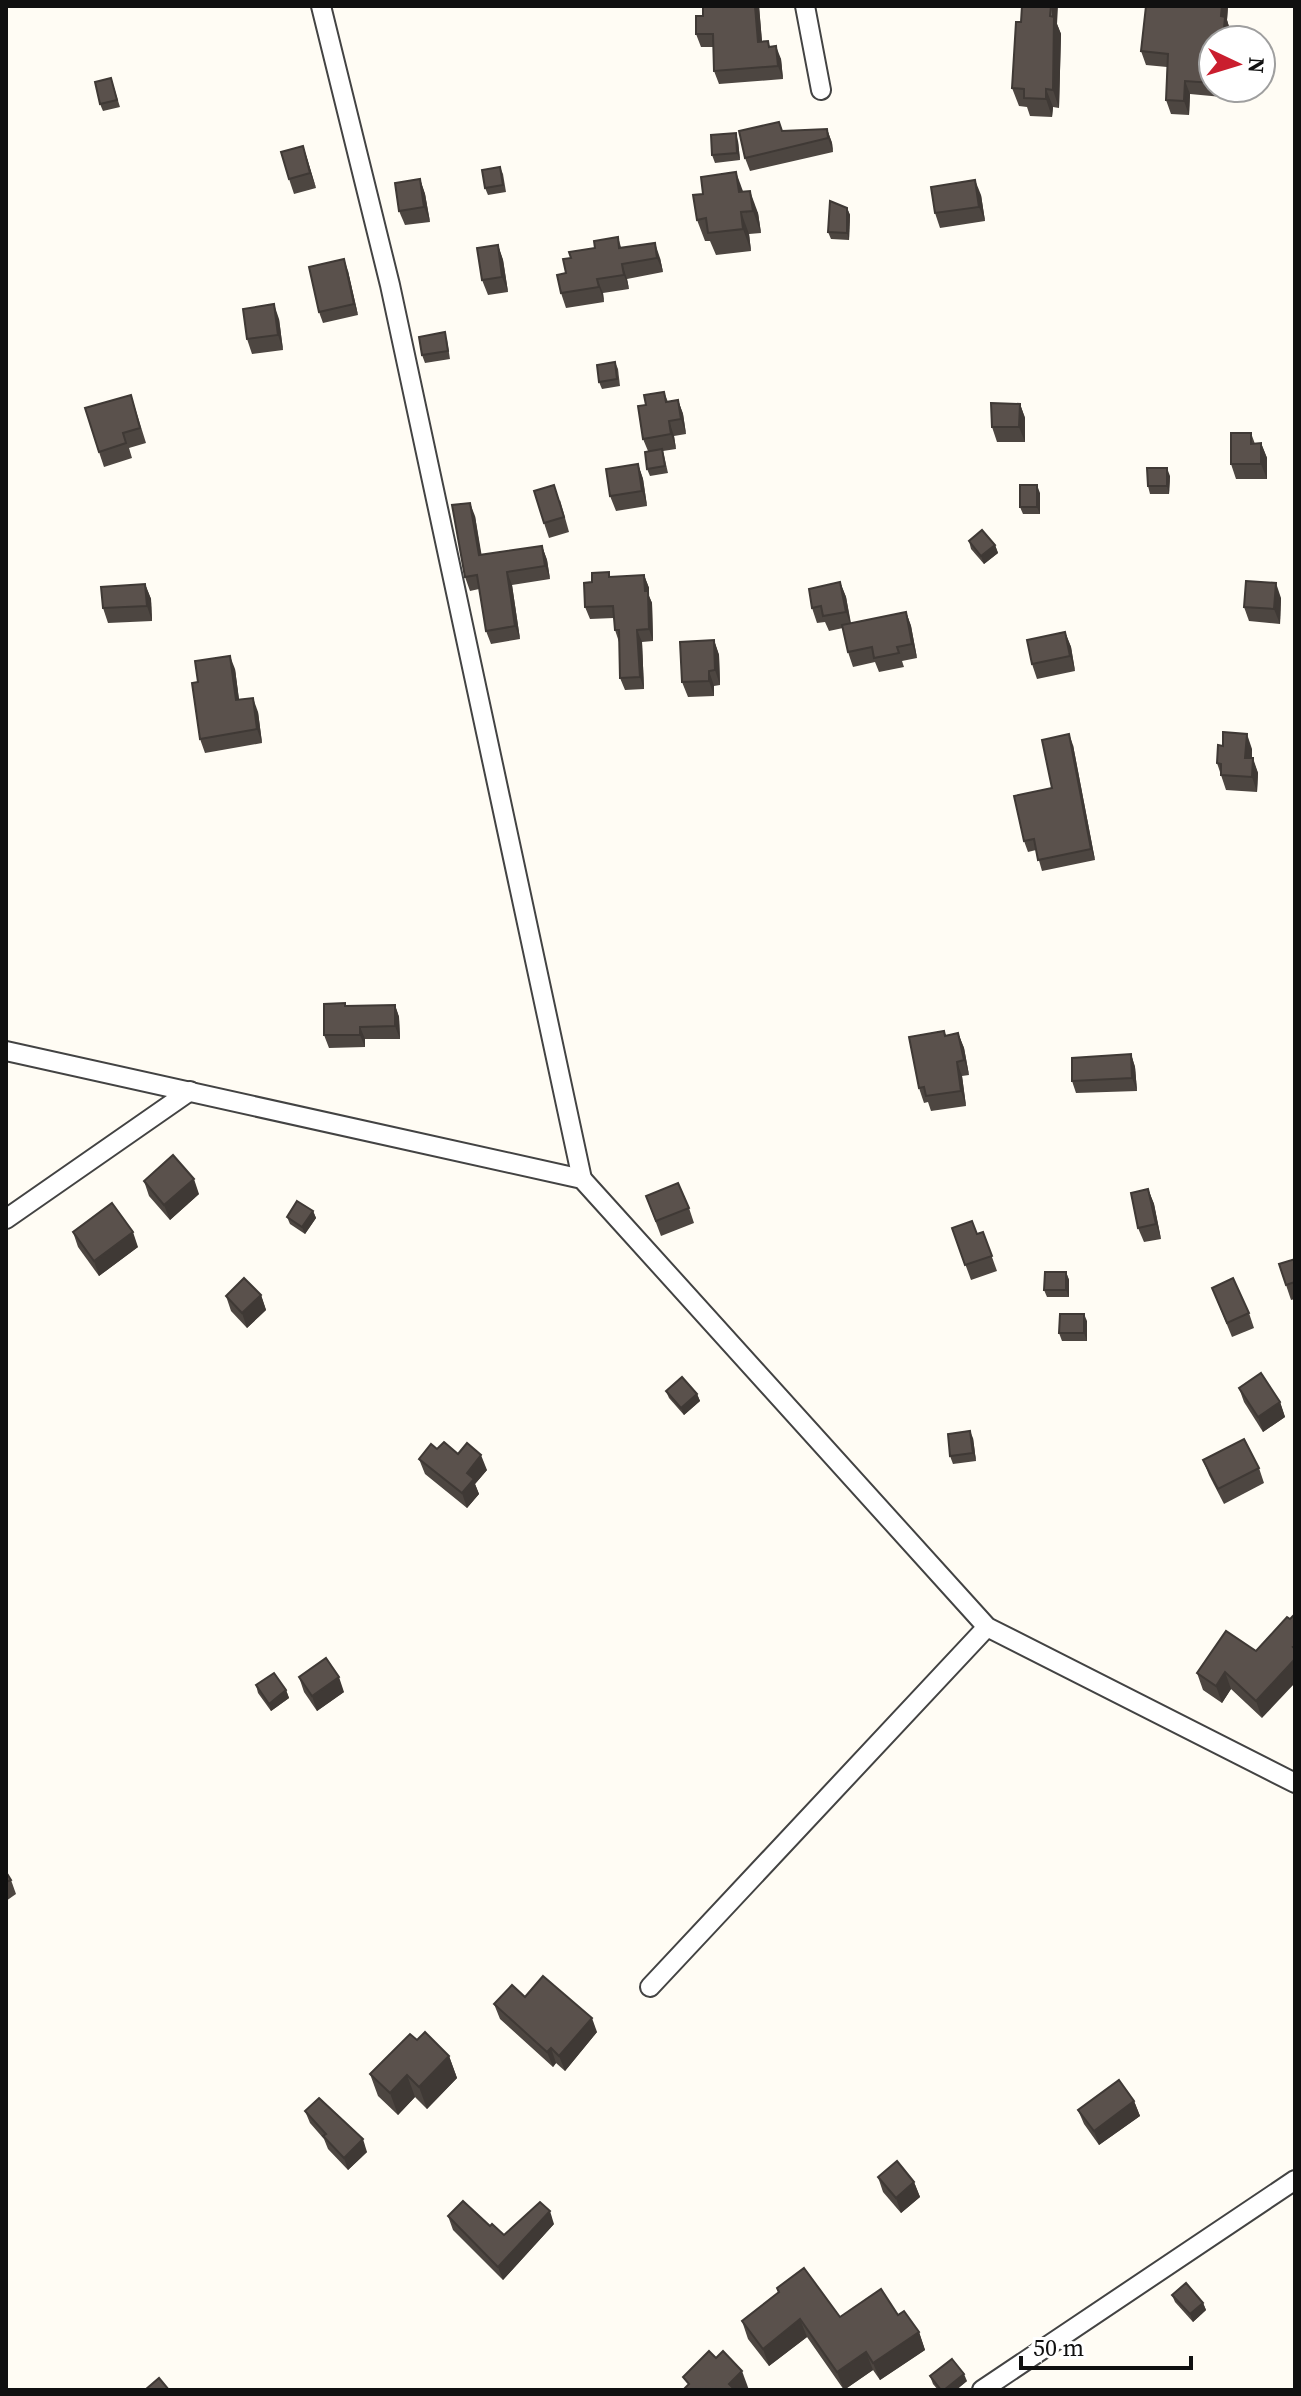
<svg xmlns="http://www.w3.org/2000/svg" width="1301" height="2396" font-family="'Source Serif 4',serif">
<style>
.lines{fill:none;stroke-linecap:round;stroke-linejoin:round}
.minor-casing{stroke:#434343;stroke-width:22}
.minor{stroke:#fff;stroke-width:18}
.wall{fill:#4d4641}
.shaded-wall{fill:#3f3935}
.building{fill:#5a514c;stroke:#3f3935;stroke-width:2}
</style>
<rect width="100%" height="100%" fill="#fffcf4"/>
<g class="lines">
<g class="minor-casing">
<g id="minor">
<polyline points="321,6 390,285 582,1179"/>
<polyline points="805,6 821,90"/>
<polyline points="6,1051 582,1179 987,1627 1295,1783"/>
<polyline points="6,1219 190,1091"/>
<polyline points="650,1987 987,1627"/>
<polyline points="982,2390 1295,2180"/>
</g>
</g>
<use href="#minor" class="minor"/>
</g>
<g class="wall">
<polygon points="759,6 762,41 770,47 781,59 783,79 719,84 714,71 713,47 701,47 696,34 703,16"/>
<polygon points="1146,6 1228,6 1227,20 1230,30 1213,40 1213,88 1230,88 1229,91 1222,90 1222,97 1190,94 1189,115 1171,114 1166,100 1167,67 1146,65 1141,51"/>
<polygon points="1021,22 1057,24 1061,34 1059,108 1053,107 1052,117 1030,116 1027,107 1019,106 1012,88"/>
<polygon points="111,78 120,107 103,111 100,104"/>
<polygon points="827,129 832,143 833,152 750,171 745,158 783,131"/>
<polygon points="738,141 740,160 715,163 712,155"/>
<polygon points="303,146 316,188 294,194 289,179"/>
<polygon points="500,167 503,174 506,192 488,195 485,188"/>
<polygon points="420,179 425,194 430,222 405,225 399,211"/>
<polygon points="743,192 758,213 761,233 749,234 751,251 716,255 710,241 705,241 697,220"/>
<polygon points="981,195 985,221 940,228 935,213"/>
<polygon points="847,208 850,215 849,240 831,239 828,232"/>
<polygon points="618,237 621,247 660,258 663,272 627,279 629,289 603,293 604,302 566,308 561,293 566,273 595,248"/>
<polygon points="498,245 503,260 508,292 488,295 482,280"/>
<polygon points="348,271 358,315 323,323 319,312"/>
<polygon points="279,319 283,350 252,354 247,339"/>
<polygon points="447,340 450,359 425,363 422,355"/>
<polygon points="615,362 618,369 620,386 602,389 599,382"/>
<polygon points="664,392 668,402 678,400 683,414 686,434 674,436 676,449 663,451 668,473 650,476 647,469 648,451 643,439 646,405"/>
<polygon points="131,395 146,443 129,448 132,458 104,467 99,452"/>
<polygon points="1020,404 1025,418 1025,442 997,442 992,427"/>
<polygon points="1251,433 1255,444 1261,443 1267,458 1267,479 1236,479 1231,464"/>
<polygon points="638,464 643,479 647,506 616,511 610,496"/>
<polygon points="1170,476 1169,494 1150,494 1148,486"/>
<polygon points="1040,493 1040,514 1023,514 1020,507"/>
<polygon points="560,500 569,532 549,538 544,523"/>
<polygon points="475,516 481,555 542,546 547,560 550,579 512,585 520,639 491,644 486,631 479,589 470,591 465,577"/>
<polygon points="969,541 995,545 998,553 984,564 971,549"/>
<polygon points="644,575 649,588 649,596 652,603 653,641 642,642 644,689 625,690 620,678 619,642 615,630 614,618 590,619 585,607 592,582 610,577"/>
<polygon points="840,582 846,597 851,623 906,612 911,626 917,658 902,661 904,667 879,672 875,662 853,667 848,652 843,628 829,631 825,622 817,623 812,608"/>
<polygon points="145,584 151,599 152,621 108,623 103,608"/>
<polygon points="1281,598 1280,624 1249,621 1244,607"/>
<polygon points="1065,632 1071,647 1075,671 1037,679 1032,664"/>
<polygon points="714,640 719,655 720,685 714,686 714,696 688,697 682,682"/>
<polygon points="235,669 239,700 258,712 262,743 205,753 200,739 198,682"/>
<polygon points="1073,745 1095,860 1042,871 1036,850 1028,852 1024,841"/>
<polygon points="1252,749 1252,758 1258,773 1257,792 1226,790 1217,763"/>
<polygon points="395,1005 399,1017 400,1039 365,1039 365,1047 329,1048 324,1035 346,1006"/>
<polygon points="944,1031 946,1036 958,1033 964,1048 969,1075 962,1076 966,1106 931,1111 928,1102 924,1103 919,1088"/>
<polygon points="1131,1054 1135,1067 1137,1091 1076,1093 1072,1081"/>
<polygon points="144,1181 199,1194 170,1220 149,1196"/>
<polygon points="1148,1189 1154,1204 1161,1239 1144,1242 1138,1228"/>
<polygon points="646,1196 689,1208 694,1223 661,1236"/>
<polygon points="313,1211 316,1218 305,1234 290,1224 287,1217"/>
<polygon points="952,1228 977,1234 983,1232 997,1271 971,1280"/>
<polygon points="73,1232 138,1247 99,1276 78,1247"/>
<polygon points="1295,1259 1295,1299 1291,1300 1286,1285"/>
<polygon points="1066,1272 1069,1280 1069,1297 1047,1297 1044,1290"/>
<polygon points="1212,1288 1249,1313 1254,1328 1232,1337"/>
<polygon points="261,1295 266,1310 247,1328 231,1311 226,1296"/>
<polygon points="1087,1321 1087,1341 1062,1341 1059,1333"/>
<polygon points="1239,1388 1280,1402 1285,1417 1263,1432 1244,1402"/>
<polygon points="666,1391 697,1394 700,1401 684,1415 669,1398"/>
<polygon points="973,1438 976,1461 953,1464 950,1456"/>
<polygon points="458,1454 487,1470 475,1484 479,1494 467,1508 425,1474 419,1459"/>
<polygon points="1203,1460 1259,1468 1264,1483 1224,1504 1209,1475"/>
<polygon points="1256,1651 1262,1718 1231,1689 1222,1703 1203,1690 1197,1673"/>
<polygon points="299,1677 344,1692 317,1711 304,1692"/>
<polygon points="256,1685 286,1690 289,1698 271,1711 258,1693"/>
<polygon points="6,1872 11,1880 16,1894 6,1901"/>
<polygon points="525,1997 597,2032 565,2071 556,2063 553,2067 500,2019 494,2004"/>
<polygon points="417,2040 449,2056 457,2078 427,2109 415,2097 398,2115 378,2096 370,2074"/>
<polygon points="1134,2101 1140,2116 1099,2145 1084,2124 1078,2110"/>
<polygon points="305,2111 367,2152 348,2170 328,2149 324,2139 310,2123"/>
<polygon points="878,2177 914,2182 920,2197 901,2213 883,2192"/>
<polygon points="448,2216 490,2226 504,2235 554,2224 503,2280 453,2230"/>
<polygon points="777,2288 840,2317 898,2315 919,2332 925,2350 880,2380 873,2370 844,2390 807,2337 769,2366 748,2339 742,2321 778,2293"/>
<polygon points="1172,2295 1203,2303 1206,2310 1193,2322 1175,2302"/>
<polygon points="930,2376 967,2381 956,2390 938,2390 933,2384"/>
</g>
<g class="shaded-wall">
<polygon points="755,6 759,6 763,55 758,42"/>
<polygon points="1051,6 1058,6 1057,24 1061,34 1059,108 1053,90"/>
<polygon points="1222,6 1228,6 1227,20 1230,30 1229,40 1223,40 1221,16"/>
<polygon points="776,46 781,59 783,79 778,66"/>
<polygon points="1185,81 1190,94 1189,115 1184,101"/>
<polygon points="1046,89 1053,107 1052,117 1046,99"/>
<polygon points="827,129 832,143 833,152 828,138"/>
<polygon points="736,133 738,141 740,160 737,153"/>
<polygon points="303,146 308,161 316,188 310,173"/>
<polygon points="736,172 744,194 747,214 739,192"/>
<polygon points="420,179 425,194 430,222 424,207"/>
<polygon points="975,180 981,195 985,221 979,207"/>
<polygon points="750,191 758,213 761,233 753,211"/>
<polygon points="847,208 850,215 849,240 847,233"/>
<polygon points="741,212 749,234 751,251 743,229"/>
<polygon points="655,243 660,258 663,272 657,258"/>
<polygon points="498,245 503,260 508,292 502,277"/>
<polygon points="344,259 348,271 358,315 354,304"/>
<polygon points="622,264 627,279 629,289 624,275"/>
<polygon points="597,279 603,293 604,302 599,287"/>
<polygon points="274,304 279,319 283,350 278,335"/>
<polygon points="678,400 683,414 686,434 681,419"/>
<polygon points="1020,404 1025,418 1025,442 1019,427"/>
<polygon points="669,421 674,436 676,449 671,434"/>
<polygon points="1261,443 1267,458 1267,479 1261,464"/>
<polygon points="638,464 643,479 647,506 642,491"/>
<polygon points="1167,468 1170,476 1169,494 1167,486"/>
<polygon points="1037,485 1040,493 1040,514 1037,507"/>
<polygon points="470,503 475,516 484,569 479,555"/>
<polygon points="995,545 998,553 984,564 981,556"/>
<polygon points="542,546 547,560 550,579 545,566"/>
<polygon points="507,572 512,585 520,639 515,626"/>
<polygon points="644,575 649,588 649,596 652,603 653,641 649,629"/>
<polygon points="840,582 846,597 851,626 846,612"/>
<polygon points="1276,583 1281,598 1280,624 1274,609"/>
<polygon points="145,584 151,599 152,621 147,606"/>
<polygon points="906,612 911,626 917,658 912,644"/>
<polygon points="637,630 642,642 644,689 640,677"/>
<polygon points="1065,632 1071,647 1075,671 1070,656"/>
<polygon points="714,640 719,655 720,685 715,670"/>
<polygon points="230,656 235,669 241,714 236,700"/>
<polygon points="709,671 714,686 714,696 709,681"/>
<polygon points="253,698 258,712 262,743 257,729"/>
<polygon points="1069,734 1073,745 1095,860 1091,849"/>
<polygon points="1247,734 1252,749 1251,773 1245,758"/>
<polygon points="1253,758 1258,773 1257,792 1252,777"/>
<polygon points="395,1005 399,1017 400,1039 395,1026"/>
<polygon points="360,1027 365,1039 365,1047 360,1035"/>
<polygon points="958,1033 964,1048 969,1075 964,1060"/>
<polygon points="1131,1054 1135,1067 1137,1091 1132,1078"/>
<polygon points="957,1062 962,1076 966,1106 961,1091"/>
<polygon points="194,1179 199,1194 170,1220 164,1205"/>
<polygon points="1148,1189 1154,1204 1161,1239 1156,1224"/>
<polygon points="313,1211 316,1218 305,1234 302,1227"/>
<polygon points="133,1232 138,1247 99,1276 94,1261"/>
<polygon points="1066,1272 1069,1280 1069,1297 1066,1290"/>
<polygon points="261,1295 266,1310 247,1328 242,1313"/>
<polygon points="1084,1314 1087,1321 1087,1341 1084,1333"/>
<polygon points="697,1394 700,1401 684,1415 681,1408"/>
<polygon points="1280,1402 1285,1417 1263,1432 1258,1417"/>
<polygon points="970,1431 973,1438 976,1461 973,1453"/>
<polygon points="481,1455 487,1470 475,1484 479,1494 467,1508 462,1493 467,1473"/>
<polygon points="1295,1659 1295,1683 1262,1718 1256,1701"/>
<polygon points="1225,1672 1231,1689 1222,1703 1216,1686"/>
<polygon points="339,1677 344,1692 317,1711 312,1696"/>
<polygon points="286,1690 289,1698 271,1711 269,1704"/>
<polygon points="592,2018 597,2032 565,2071 559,2056"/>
<polygon points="551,2048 556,2063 553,2067 547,2052"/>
<polygon points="449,2056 457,2078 427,2109 419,2087"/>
<polygon points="407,2075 415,2097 398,2115 390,2093"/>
<polygon points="1134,2101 1140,2116 1099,2145 1094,2131"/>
<polygon points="363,2139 367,2152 348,2170 344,2158"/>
<polygon points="914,2182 920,2197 901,2213 896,2198"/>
<polygon points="550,2211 554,2224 503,2280 498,2267"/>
<polygon points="1203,2303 1206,2310 1193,2322 1190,2314"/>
<polygon points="800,2319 807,2337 769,2366 763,2349"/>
<polygon points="919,2332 925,2350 880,2380 873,2363"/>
<polygon points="866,2352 873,2370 844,2390 837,2372"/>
<polygon points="742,2371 749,2390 731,2390 729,2384"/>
<polygon points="964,2374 967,2381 956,2390 944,2390"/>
</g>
<g class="building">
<polygon points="703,6 755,6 758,42 768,41 769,47 776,46 778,66 714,71 713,34 696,34 696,16 703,16"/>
<polygon points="1022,6 1051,6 1050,16 1054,17 1053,90 1046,89 1046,99 1024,98 1024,89 1012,88 1016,22 1021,22"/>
<polygon points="1146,6 1222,6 1221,16 1225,17 1223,40 1213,40 1213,83 1185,81 1184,101 1166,100 1168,54 1141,51"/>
<polygon points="111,78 117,100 100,104 95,82"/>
<polygon points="779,122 782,131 827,129 828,138 745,158 739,131"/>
<polygon points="736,133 737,153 712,155 711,135"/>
<polygon points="303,146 310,173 289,179 281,152"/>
<polygon points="500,167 503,185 485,188 482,170"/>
<polygon points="736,172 739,192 750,191 753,211 741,212 743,229 708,233 706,218 697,220 693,195 703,194 701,177"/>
<polygon points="420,179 424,207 399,211 395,183"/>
<polygon points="975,180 979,207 935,213 931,187"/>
<polygon points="830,201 847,208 847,233 828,232"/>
<polygon points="618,237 619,248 655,243 657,258 622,264 624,275 597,279 599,287 561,293 557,275 566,273 563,259 571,258 569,252 595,248 594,241"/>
<polygon points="498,245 502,277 482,280 477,248"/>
<polygon points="344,259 354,304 319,312 309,267"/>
<polygon points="274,304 278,335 247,339 243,309"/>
<polygon points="445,332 448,351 422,355 419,337"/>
<polygon points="615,362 617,379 599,382 597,365"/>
<polygon points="664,392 666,402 678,400 681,419 669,421 671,434 643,439 638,406 646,405 644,395"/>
<polygon points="131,395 140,428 123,433 126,443 99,452 85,408"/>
<polygon points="991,403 1020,404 1019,427 992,427"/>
<polygon points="1231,433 1251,433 1251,444 1261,443 1261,464 1231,464"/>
<polygon points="662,449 665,466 647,469 645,452"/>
<polygon points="638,464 642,491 610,496 606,469"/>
<polygon points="1147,468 1167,468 1167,486 1148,486"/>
<polygon points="554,485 564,517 544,523 534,491"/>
<rect x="1020" y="485" width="17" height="22"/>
<polygon points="470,503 479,555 542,546 545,566 507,572 515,626 486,631 477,575 465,577 452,505"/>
<polygon points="982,530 995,545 981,556 969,541"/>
<polygon points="609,572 609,577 644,575 645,591 648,591 649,629 637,630 640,677 620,678 619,630 615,630 613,606 585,607 584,583 592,582 592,573"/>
<polygon points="1246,581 1276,583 1274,609 1244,607"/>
<polygon points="840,582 846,612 823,616 821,606 812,608 809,589"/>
<polygon points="145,584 147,606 103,608 101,587"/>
<polygon points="906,612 912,644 897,647 899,653 874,658 872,647 848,652 842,625"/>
<polygon points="1065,632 1070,656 1032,664 1027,640"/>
<polygon points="714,640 715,670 709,671 709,681 682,682 680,642"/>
<polygon points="230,656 236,700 253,698 257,729 200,739 192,683 198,682 195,661"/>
<polygon points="1223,732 1247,734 1245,758 1253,758 1252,777 1221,775 1221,764 1217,763 1218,745 1223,746"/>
<polygon points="1069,734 1091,849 1038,860 1034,839 1024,841 1014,796 1052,788 1042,740"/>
<polygon points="345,1003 345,1006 395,1005 395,1026 360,1027 360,1035 324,1035 324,1004"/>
<polygon points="944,1031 945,1036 958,1033 964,1060 957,1062 961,1091 926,1096 924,1087 919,1088 909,1037"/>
<polygon points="1131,1054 1132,1078 1072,1081 1072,1058"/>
<polygon points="173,1155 194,1179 164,1205 144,1181"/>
<polygon points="678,1183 689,1208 656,1221 646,1196"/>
<polygon points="1148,1189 1156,1224 1138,1228 1131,1193"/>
<polygon points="297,1201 313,1211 302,1227 287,1217"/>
<polygon points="112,1203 133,1232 94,1261 73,1232"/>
<polygon points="972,1221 977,1234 983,1232 992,1256 965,1265 952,1228"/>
<polygon points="1295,1259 1295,1282 1286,1285 1279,1264"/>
<polygon points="1045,1272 1066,1272 1066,1290 1044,1290"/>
<polygon points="244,1278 261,1295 242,1313 226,1296"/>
<polygon points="1233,1278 1249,1313 1227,1323 1212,1288"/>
<polygon points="1060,1314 1084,1314 1084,1333 1059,1333"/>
<polygon points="1261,1373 1280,1402 1258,1417 1239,1388"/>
<polygon points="682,1377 697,1394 681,1408 666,1391"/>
<polygon points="970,1431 973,1453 950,1456 948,1434"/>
<polygon points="1244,1439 1259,1468 1218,1489 1203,1460"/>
<polygon points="444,1442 458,1454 467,1443 481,1455 467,1473 474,1479 462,1493 419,1459 431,1444 437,1449"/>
<polygon points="1295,1614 1295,1646 1293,1647 1295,1649 1295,1659 1256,1701 1225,1672 1216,1686 1197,1673 1226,1631 1256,1651 1287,1617 1290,1619"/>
<polygon points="326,1658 339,1677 312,1696 299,1677"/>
<polygon points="274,1673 286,1690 269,1704 256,1685"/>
<polygon points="6,1872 11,1880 6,1882"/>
<polygon points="543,1976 592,2018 559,2056 551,2048 547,2052 494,2004 512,1985 525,1997"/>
<polygon points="425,2032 449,2056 419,2087 407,2075 390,2093 370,2074 410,2034 417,2040"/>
<polygon points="1119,2080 1134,2101 1094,2131 1078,2110"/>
<polygon points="319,2098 363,2139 344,2158 323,2136 326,2134 305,2111"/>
<polygon points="897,2161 914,2182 896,2198 878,2177"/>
<polygon points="463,2201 490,2226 492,2224 504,2235 540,2202 550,2211 498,2267 448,2216"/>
<polygon points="804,2268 840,2317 881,2289 898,2315 904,2311 919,2332 873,2363 866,2352 837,2372 800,2319 763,2349 742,2321 779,2292 777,2288"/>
<polygon points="1186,2283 1203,2303 1190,2314 1172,2295"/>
<polygon points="709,2351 716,2358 723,2351 742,2371 729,2384 735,2390 683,2390 689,2384 683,2377"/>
<polygon points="952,2359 964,2374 944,2390 941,2390 930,2376"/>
<polygon points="159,2378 169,2390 145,2390"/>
</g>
<rect width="1301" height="2396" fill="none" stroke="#101010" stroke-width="16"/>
<g transform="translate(1237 64) rotate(94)"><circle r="38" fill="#ffffff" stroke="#9f9f9f" stroke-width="2"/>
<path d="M0-6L14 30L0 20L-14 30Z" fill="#ca1e2e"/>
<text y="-12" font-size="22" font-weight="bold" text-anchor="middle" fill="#101010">N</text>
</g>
<path d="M1021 2356v12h170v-12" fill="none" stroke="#101010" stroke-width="4"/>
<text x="1033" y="2356" font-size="24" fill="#101010" stroke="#ffffff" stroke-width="6" paint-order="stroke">50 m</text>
</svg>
